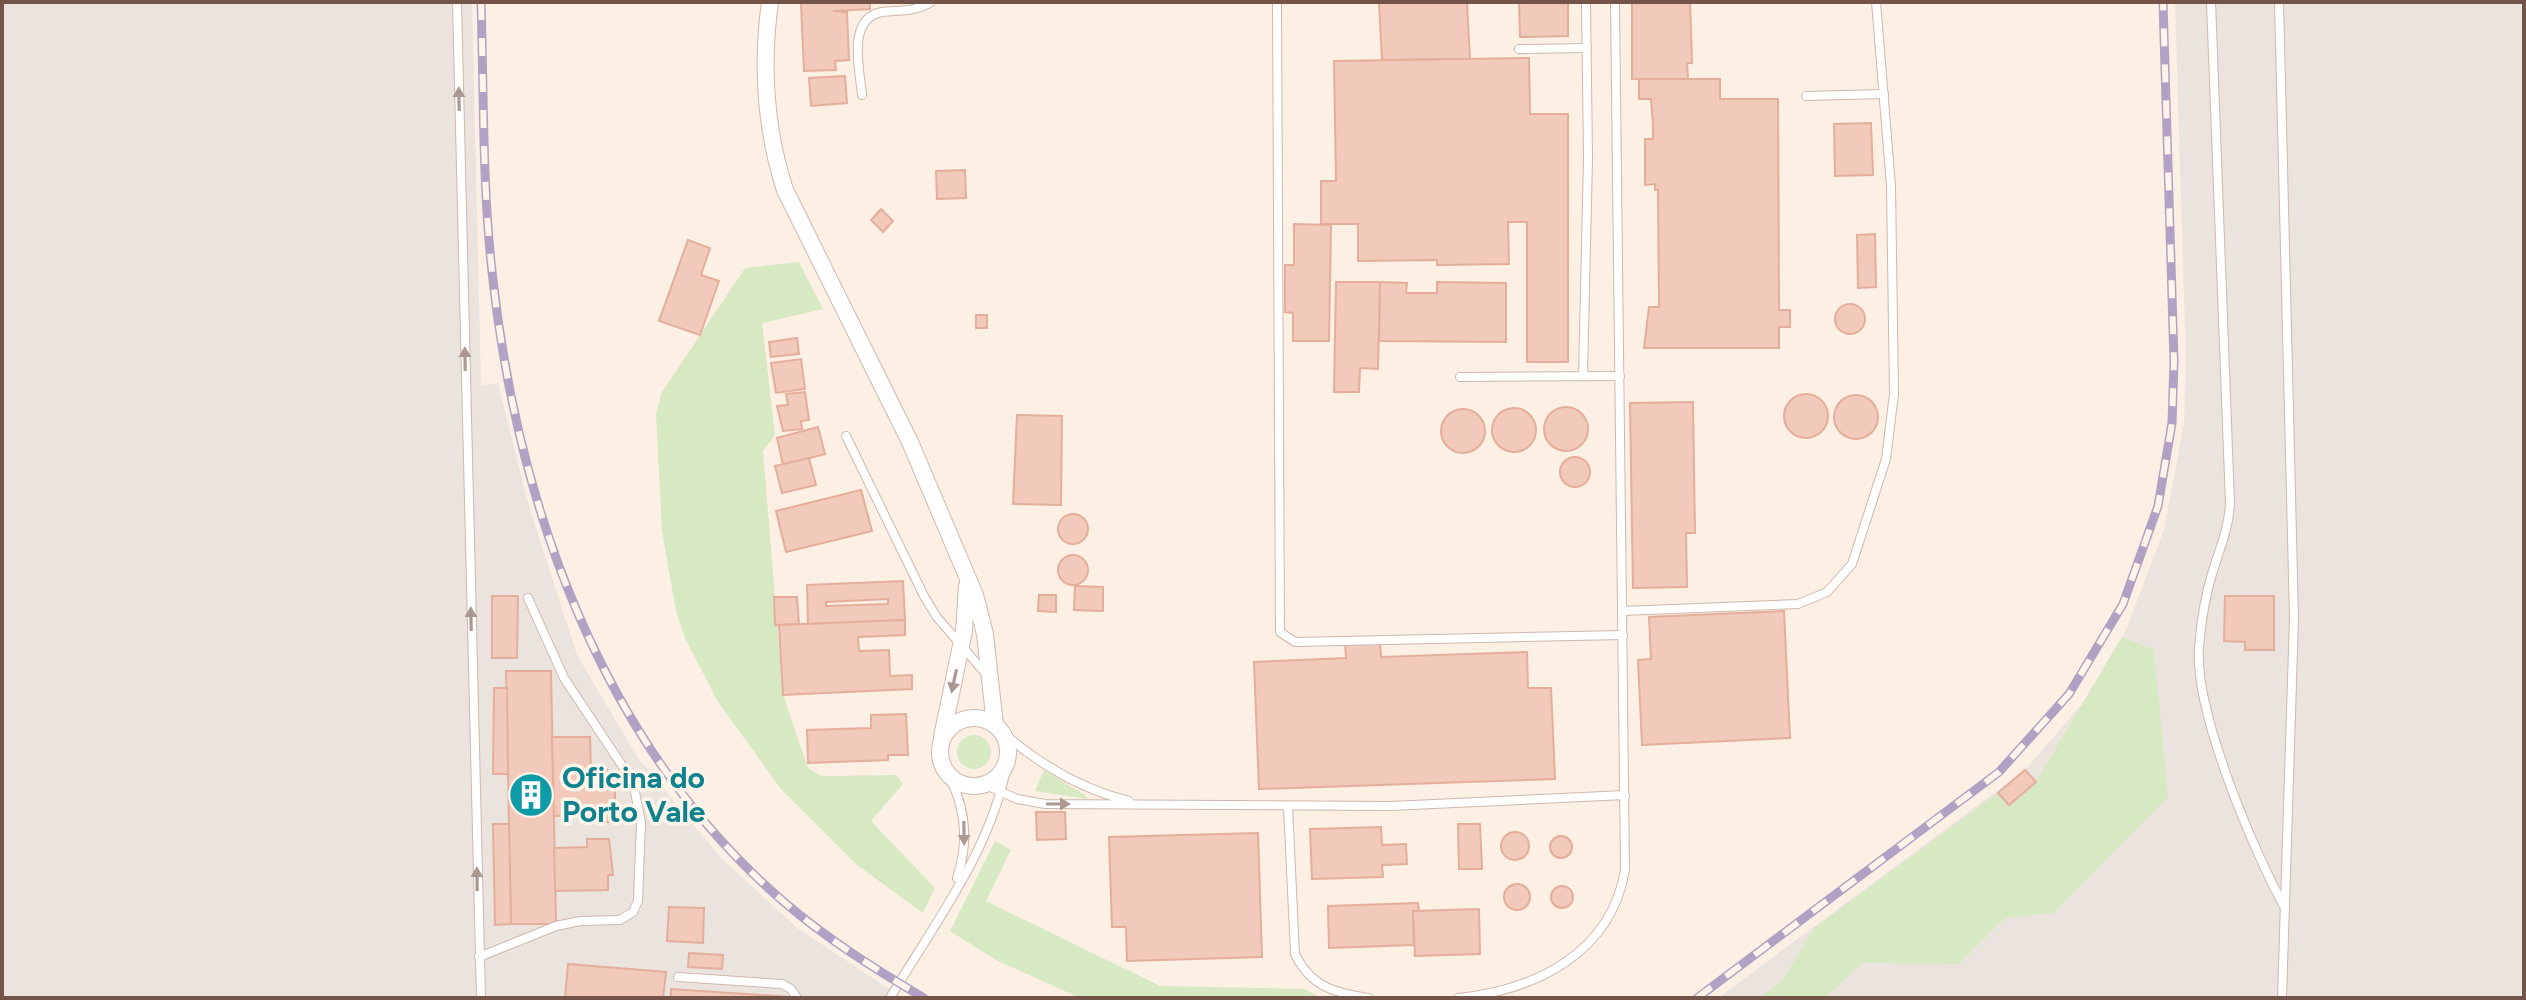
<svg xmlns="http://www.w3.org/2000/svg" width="2526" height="1000" font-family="Figtree,sans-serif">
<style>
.industrial{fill:#ebe3de}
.green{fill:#d7e9c2}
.building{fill:#f1cabb;stroke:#e4ae9b;stroke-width:2;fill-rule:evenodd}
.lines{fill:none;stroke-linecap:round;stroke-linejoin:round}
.service-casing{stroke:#cfb8ad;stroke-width:10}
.minor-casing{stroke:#cfb8ad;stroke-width:18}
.service{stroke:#fff;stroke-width:8}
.minor{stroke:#fff;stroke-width:16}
.rail-casing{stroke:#b1a2c5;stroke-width:9}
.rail{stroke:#fff4e9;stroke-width:6;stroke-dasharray:18;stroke-linecap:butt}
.oneway{fill:#ac9892}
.labels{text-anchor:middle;stroke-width:7;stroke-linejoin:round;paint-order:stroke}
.culture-label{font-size:30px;font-weight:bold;fill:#0d838f;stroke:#fff4e9;text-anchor:start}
</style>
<rect width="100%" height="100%" fill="#fcefe3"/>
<g class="industrial">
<polygon points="2,2 472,2 481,386 498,383 530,510 577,655 638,758 721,858 797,928 903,998 2,998"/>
<polygon points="2175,2 2524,2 2524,998 1718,998 2025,770 2082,704 2126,630 2164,530 2184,424 2186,360"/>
</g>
<g class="green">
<polygon points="799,262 823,309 762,323 775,435 763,451 783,695 808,768 821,776 897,775 903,784 871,821 935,888 923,913 857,865 781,789 718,702 685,638 676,611 662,531 656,414 662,392 745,268"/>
<polygon points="2122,637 2154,650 2168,797 2053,913 2005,918 1959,964 1862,963 1825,998 1760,998 1782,981 1814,928 1998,793 2009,805 2036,782"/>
<circle cx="974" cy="752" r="17"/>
<polygon points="1044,770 1085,795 1087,799 1035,791"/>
<polygon points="995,841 1011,850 986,901 1160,986 1305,989 1321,998 1080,998 996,960 950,931"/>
</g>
<g class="building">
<polygon points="804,2 870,2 870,9 833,11 847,12 849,60 835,61 836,70 804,71 801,4"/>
<polygon points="1379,2 1467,2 1470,59 1382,60"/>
<polygon points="1568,2 1568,36 1520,37 1519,3"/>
<polygon points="1632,2 1690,2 1692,63 1687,63 1688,80 1632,79"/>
<polygon points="1529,58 1530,114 1568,114 1568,362 1527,362 1527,222 1508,222 1509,264 1437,265 1437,260 1358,261 1358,224 1321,224 1321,181 1336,181 1334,61"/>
<polygon points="845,76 847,103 811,106 809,78"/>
<polygon points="1639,79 1720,79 1720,99 1778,99 1779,310 1790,310 1790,327 1779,327 1779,348 1644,348 1649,307 1659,307 1658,190 1655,190 1655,184 1645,185 1645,139 1653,139 1653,123 1651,99 1639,99"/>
<polygon points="1871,123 1873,175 1835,176 1834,124"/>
<polygon points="965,170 966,198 937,199 936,171"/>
<polygon points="881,209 893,221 883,232 871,220"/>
<polygon points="1294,224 1331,225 1329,341 1293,341 1293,313 1285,312 1285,265 1294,265"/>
<polygon points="1875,234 1876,287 1858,288 1857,235"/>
<polygon points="688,240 710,248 701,275 719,281 700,335 659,321"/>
<polygon points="1336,282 1380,282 1378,369 1360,368 1359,392 1334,392"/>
<polygon points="1380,282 1407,283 1406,293 1437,293 1437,282 1506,283 1506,342 1379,341"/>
<circle cx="1850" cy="319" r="15"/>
<rect x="976" y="315" width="11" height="13"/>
<polygon points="797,338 799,354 771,357 769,342"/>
<polygon points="801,359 805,389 776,393 771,363"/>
<polygon points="805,392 809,420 801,421 802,429 783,431 777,406 788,405 786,394"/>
<circle cx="1806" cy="416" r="22"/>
<circle cx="1856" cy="417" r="22"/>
<polygon points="1693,402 1695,533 1686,533 1687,587 1633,588 1630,403"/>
<circle cx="1566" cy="429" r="22"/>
<circle cx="1514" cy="430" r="22"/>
<circle cx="1463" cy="431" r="22"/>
<polygon points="1017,415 1062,416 1061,505 1013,504"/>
<polygon points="818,427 825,454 783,465 777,438"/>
<circle cx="1575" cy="472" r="15"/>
<polygon points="809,458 816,485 782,493 775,466"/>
<polygon points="861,490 872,531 786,552 776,511"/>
<circle cx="1073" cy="529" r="15"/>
<circle cx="1073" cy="570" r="15"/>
<path d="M903 581 905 620 808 624 807 585ZM888 599V604L826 606V602Z"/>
<polygon points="1075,586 1103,587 1103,611 1074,610"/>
<polygon points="1039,595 1056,595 1056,612 1038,611"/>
<polygon points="492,596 518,596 517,658 492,658"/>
<polygon points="2225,596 2274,596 2274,650 2245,650 2245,642 2224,641"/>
<polygon points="774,597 797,597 799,624 775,625"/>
<polygon points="1784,611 1790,738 1642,745 1638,660 1651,659 1649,617"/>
<polygon points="905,620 905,635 858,637 859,651 889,650 890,676 912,675 912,689 783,695 779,625"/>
<polygon points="1380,641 1381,657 1527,652 1528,688 1551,688 1555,779 1259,789 1254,662 1346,658 1345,642"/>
<polygon points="506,671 551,671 556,924 511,924"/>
<polygon points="494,688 507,688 508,774 493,774"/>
<polygon points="906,714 908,755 888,755 888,760 808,763 807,730 871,728 871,715"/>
<polygon points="552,737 590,737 591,770 607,769 607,783 615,783 615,822 604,822 604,817 592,815 554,816"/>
<polygon points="2025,770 2036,782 2009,805 1998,793"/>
<polygon points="1036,812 1065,812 1066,839 1037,840"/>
<polygon points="493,824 509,824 511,924 495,925"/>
<polygon points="1458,824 1480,824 1482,869 1459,869"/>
<polygon points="1381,827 1382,845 1406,844 1407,864 1382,865 1383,877 1312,879 1310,829"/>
<circle cx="1515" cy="846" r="14"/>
<polygon points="1258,833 1262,957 1127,961 1126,927 1112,927 1109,837"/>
<circle cx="1561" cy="847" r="11"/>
<polygon points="587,839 609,839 613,875 608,875 608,890 555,891 554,848 587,847"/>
<circle cx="1517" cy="897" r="13"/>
<circle cx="1562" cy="897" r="11"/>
<polygon points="1418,903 1419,911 1413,911 1414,945 1329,948 1328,906"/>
<polygon points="669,907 704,908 703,943 667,941"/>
<polygon points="1479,909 1480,954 1415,956 1413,911"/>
<polygon points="689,953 723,955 722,969 688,967"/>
<polygon points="568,964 666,972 663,998 565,998"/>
<polygon points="671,989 790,997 790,998 671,998"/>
</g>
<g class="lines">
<g class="service-casing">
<g id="service">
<polyline points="457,2 481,998"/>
<polyline points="1277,2 1280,632 1295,642 1623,635"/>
<path d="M2211 2 2230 503C2229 529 2219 550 2212 574 2205 597 2201 623 2199 647 2194 711 2253 850 2285 908"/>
<polyline points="2279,2 2294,618 2282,998"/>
<polyline points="1519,49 1587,48"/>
<path d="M862 95C860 71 846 18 882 12 900 10 915 12 931 2"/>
<polyline points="1806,96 1884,94"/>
<polyline points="1583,376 1588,158 1586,2"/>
<polyline points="1460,377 1620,376"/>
<polyline points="846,436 924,596 936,616 985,673"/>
<polyline points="1622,611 1798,604 1827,592 1852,564 1886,459 1894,394 1891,186 1876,2"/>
<path d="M1002 732C1039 764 1080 789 1129 801"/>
<path d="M944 768C965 802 970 839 957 878"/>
<polyline points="984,784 1017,799 1045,804 1390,806 1625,795"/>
<path d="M1288 806 1295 954C1311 987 1335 993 1369 998"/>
<polyline points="479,957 556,926 580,921 620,920 633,912 638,901 641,822 633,782 564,678 528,598"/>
<polyline points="678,977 782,984 791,989 797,998"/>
<path d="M890 998C935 922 994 847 1008 758"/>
<path d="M1458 998C1536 990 1611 953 1625 870L1615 2"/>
</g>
</g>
<g class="minor-casing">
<g id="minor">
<path d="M770 2C761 67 765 128 785 190L910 442 975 595 985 634 995 725"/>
<circle cx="974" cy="752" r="34"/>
<polyline points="942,737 964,631 967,586"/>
</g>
</g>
<use href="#service" class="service"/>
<use href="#minor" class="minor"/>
<g class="rail-casing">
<g id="rail">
<path d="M481 2C484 95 482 188 493 280 519 512 604 747 784 902 827 939 875 969 924 998"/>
<polyline points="1697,998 1999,772 2069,694 2123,604 2158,506 2172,423 2174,361 2163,2"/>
</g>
</g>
<use href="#rail" class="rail"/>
</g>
<defs><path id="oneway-solid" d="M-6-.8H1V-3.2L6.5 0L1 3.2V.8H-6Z" transform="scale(2)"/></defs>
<g class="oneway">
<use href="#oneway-solid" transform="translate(459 99) rotate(-91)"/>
<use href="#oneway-solid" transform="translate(465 359) rotate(-91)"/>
<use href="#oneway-solid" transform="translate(471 619) rotate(-91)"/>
<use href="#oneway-solid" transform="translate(954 681) rotate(102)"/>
<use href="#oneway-solid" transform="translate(1058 804)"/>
<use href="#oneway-solid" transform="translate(964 833) rotate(89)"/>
<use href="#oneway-solid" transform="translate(477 879) rotate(-91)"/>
</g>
<defs>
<g id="building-disc" transform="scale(2.3)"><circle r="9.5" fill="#0f9aa8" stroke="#fff4e9"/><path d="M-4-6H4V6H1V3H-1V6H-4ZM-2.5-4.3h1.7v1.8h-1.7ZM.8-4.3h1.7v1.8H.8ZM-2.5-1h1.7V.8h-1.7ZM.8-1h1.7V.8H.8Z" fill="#fff"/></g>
</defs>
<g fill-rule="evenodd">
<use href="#building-disc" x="531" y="795"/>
</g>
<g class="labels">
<g class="culture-label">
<text x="562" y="788">Oficina do<tspan x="562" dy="34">Porto Vale</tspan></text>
</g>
</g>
<rect width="2526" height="1000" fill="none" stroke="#745349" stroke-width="8"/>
</svg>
